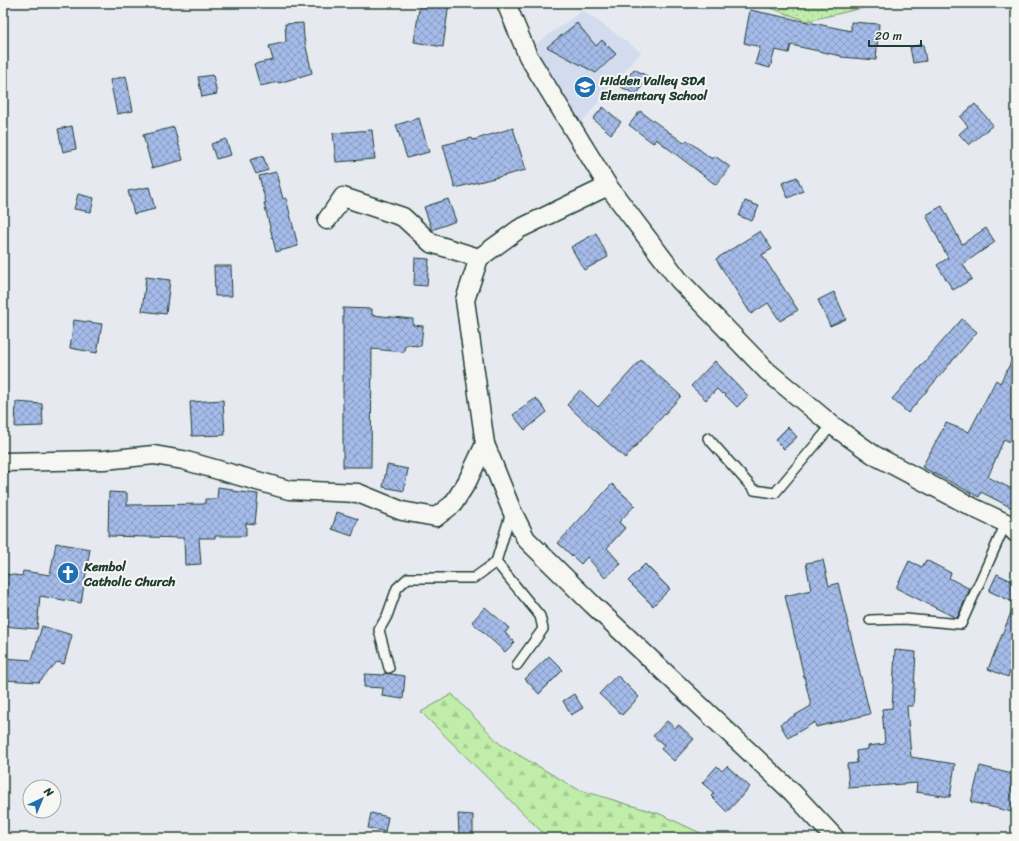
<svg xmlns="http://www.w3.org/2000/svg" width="1019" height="841" font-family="Sriracha,sans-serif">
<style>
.built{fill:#d2dcee}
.green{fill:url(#green-dots);stroke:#70956f}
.forest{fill:url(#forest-firs);stroke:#70956f}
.building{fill:url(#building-cross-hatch);stroke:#1f3d34}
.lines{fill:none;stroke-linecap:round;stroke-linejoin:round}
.lane-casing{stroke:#1f3d34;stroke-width:12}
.street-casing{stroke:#1f3d34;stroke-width:21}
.lane{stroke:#f6f6f2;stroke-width:9}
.street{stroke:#f6f6f2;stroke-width:18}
.labels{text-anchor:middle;stroke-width:4;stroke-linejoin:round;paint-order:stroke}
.poi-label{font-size:13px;font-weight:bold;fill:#1f3d34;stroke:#f6f6f2;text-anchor:start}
</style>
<defs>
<pattern id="green-dots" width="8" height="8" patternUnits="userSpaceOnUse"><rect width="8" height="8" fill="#c0edaa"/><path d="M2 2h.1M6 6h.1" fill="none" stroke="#a5cc93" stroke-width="1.8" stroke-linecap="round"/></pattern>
<pattern id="forest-firs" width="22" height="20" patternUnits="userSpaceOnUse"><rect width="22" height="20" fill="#c0edaa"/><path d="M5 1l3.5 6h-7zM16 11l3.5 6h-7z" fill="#a5cc93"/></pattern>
<pattern id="building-cross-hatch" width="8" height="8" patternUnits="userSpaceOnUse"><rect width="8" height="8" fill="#a5bbe9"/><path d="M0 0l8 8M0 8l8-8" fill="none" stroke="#8699be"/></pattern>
</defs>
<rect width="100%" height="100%" fill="#e6eaf0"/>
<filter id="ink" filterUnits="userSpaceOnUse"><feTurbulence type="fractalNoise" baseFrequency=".025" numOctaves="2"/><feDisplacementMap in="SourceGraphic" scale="8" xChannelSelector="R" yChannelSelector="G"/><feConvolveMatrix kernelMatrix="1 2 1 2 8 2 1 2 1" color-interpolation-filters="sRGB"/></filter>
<g filter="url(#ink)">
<polygon class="built" points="583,10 641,52 581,123 533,46"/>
<polygon class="green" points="757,3 876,3 871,6 807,21"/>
<polygon class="forest" points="452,694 500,744 577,789 660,814 711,838 548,838 421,712"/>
<g class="building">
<polygon points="420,3 449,3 443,47 414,42"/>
<polygon points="750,10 851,31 851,22 879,24 876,60 841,57 841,56 791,45 789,53 775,50 770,68 755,64 760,47 744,43"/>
<polygon points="303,23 304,38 312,73 279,83 279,82 260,86 254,64 273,60 269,46 286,42 285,24"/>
<polygon points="577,23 596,46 602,40 616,54 596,73 547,47"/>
<polygon points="923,44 926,61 913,63 910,47"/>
<polygon points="634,69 647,76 637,95 621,87"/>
<polygon points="213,75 217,94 202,97 198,77"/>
<polygon points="126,76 133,111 117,114 110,80"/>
<polygon points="975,104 993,125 969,145 959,134 968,126 960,117"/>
<polygon points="603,107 621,122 611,134 593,119"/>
<polygon points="640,111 684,143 687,140 712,159 715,156 730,167 716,185 656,139 653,143 629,125"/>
<polygon points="419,118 429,152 407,158 396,125"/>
<polygon points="72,126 76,149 63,152 58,129"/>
<polygon points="174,127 183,160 152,168 143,135"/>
<polygon points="513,128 526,170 455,188 443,145 472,138 473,140"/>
<polygon points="372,130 375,159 336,162 333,133"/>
<polygon points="226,139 231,155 216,159 211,144"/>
<polygon points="263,156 268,170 256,174 250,160"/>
<polygon points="276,172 283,199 286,198 298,246 276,252 264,203 266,203 259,176"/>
<polygon points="797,177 803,191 788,198 782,183"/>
<polygon points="149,187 155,209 134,214 128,191"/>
<polygon points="78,194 94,198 91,212 74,209"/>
<polygon points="448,199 456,221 432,230 424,207"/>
<polygon points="745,201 759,206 752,221 739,216"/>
<polygon points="942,206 962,244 986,228 995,242 963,264 972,279 953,290 937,265 948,258 926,215"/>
<polygon points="760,231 772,249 762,255 798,310 780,321 768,303 751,314 716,259"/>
<polygon points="596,233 608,257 584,270 571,247"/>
<polygon points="415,258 429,259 427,286 414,285"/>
<polygon points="214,266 231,266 232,296 215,296"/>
<polygon points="146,277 170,280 166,314 142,311"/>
<polygon points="834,292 846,319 830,326 818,300"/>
<polygon points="343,308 372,309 372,315 413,319 413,325 423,326 421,346 405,345 404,352 372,349 371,467 343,467"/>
<polygon points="962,319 977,332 908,413 892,399"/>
<polygon points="74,320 102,324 97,353 70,348"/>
<polygon points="1016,353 1016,431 1010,442 1004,439 988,477 1016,491 1016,510 981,492 979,497 922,467 946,423 969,432 996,380 1000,383"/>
<polygon points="641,360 681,396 625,458 567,405 580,390 598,407"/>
<polygon points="715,361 748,396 737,407 723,393 722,394 717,389 706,400 691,386"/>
<polygon points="536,398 547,412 525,430 513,415"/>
<polygon points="223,400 225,435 192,436 190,402"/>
<polygon points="16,402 42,404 43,426 15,427"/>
<polygon points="788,427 797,437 784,449 775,440"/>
<polygon points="387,465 408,469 404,491 383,487"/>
<polygon points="612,484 635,505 619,522 625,528 607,548 621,564 605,578 587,557 581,564 558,543"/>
<polygon points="218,487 232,489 232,491 258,494 255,524 246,523 246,536 215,536 215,538 199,538 201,564 185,565 184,538 108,536 109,492 127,493 127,505 205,504 205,499 217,499"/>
<polygon points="337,512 358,519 352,536 332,529"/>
<polygon points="56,543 90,549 81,603 40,596 37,629 3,626 3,592 5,574 22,576 23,571 50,575"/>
<polygon points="823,560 829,586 838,583 870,714 816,727 815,722 788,738 780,724 811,706 785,596 811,590 806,563"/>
<polygon points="926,560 951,573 949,578 970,589 957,618 954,617 896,588 909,561 922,567"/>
<polygon points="645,564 670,589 653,606 628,581"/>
<polygon points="997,574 1016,583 1016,657 1008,677 988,669 1015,603 989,591"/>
<polygon points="485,607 509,628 505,633 515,642 505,652 472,622"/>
<polygon points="42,626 72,635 64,664 57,662 39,682 3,680 3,658 32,660"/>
<polygon points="895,650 916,652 913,706 907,706 911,757 955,764 950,797 916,792 917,783 849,788 847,764 857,763 856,751 868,749 868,746 885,744 882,709 892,708"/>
<polygon points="549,656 563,670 539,694 525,679"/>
<polygon points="384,673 405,676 403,699 382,696 383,688 364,687 365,674 384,675"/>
<polygon points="617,675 639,697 622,715 599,694"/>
<polygon points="574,694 583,708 571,715 563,701"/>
<polygon points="667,721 675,728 679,725 694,739 674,761 661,749 664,745 653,736"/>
<polygon points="717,766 722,771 727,766 750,787 727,812 711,796 714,793 702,783"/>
<polygon points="980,766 1016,775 1016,813 971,802"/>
<polygon points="371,813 388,817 385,832 368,828"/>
<polygon points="458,814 473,815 473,834 459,834"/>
</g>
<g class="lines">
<g class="lane-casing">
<g id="lane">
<polyline points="708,438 754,490 775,493 832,425"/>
<polyline points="496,562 540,616 543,629 517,665"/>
<polyline points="870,620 905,619 961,624 1006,523"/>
<polyline points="389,668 379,630 387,616 397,588 408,578 474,578 496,562 511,512"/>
</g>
</g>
<g class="street-casing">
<g id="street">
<polyline points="506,3 528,56 608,186 679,280 767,371 832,425 874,455 976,509 1006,523 1016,533"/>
<polyline points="608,186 519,229 479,258 465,300 485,444 512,511 526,539 592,604 793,793 835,838"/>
<polyline points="327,220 343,197 403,217 431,243 479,258"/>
<polyline points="3,462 104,460 154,455 183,460 289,490 358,493 402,511 436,517 453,504 467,482 485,444"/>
</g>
</g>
<use href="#lane" class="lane"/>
<use href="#street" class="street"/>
</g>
</g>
<defs>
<g id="school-disc" transform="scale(1.15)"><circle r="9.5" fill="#1f6fb2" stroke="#f6f6f2"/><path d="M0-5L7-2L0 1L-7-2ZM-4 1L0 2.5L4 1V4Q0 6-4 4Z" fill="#fff"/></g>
<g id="church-disc" transform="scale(1.15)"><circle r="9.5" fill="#1f6fb2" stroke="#f6f6f2"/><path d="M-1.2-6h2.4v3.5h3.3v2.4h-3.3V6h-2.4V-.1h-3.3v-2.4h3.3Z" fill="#fff"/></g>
</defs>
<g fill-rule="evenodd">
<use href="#school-disc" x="585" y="87"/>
<use href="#church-disc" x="68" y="573"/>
</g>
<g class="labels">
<g class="poi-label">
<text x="600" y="85">Hidden Valley SDA<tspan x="600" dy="15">Elementary School</tspan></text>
<text x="84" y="571">Kembol<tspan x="84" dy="15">Catholic Church</tspan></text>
</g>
</g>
<rect width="1019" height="841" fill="none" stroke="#f6f6f2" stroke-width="16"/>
<rect x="8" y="8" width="1003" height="825" fill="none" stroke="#1f3d34" stroke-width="1.5" filter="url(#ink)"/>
<g transform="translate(42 799) rotate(44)"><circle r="19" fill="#f6f6f2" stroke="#a0aca6"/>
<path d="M0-3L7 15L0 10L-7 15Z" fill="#1f6fb2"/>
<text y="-6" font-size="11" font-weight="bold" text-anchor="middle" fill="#1f3d34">N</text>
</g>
<path d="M869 40v6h52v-6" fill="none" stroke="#1f3d34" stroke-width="2"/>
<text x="875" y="40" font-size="12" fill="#1f3d34" stroke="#f6f6f2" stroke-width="3" paint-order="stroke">20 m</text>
</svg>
